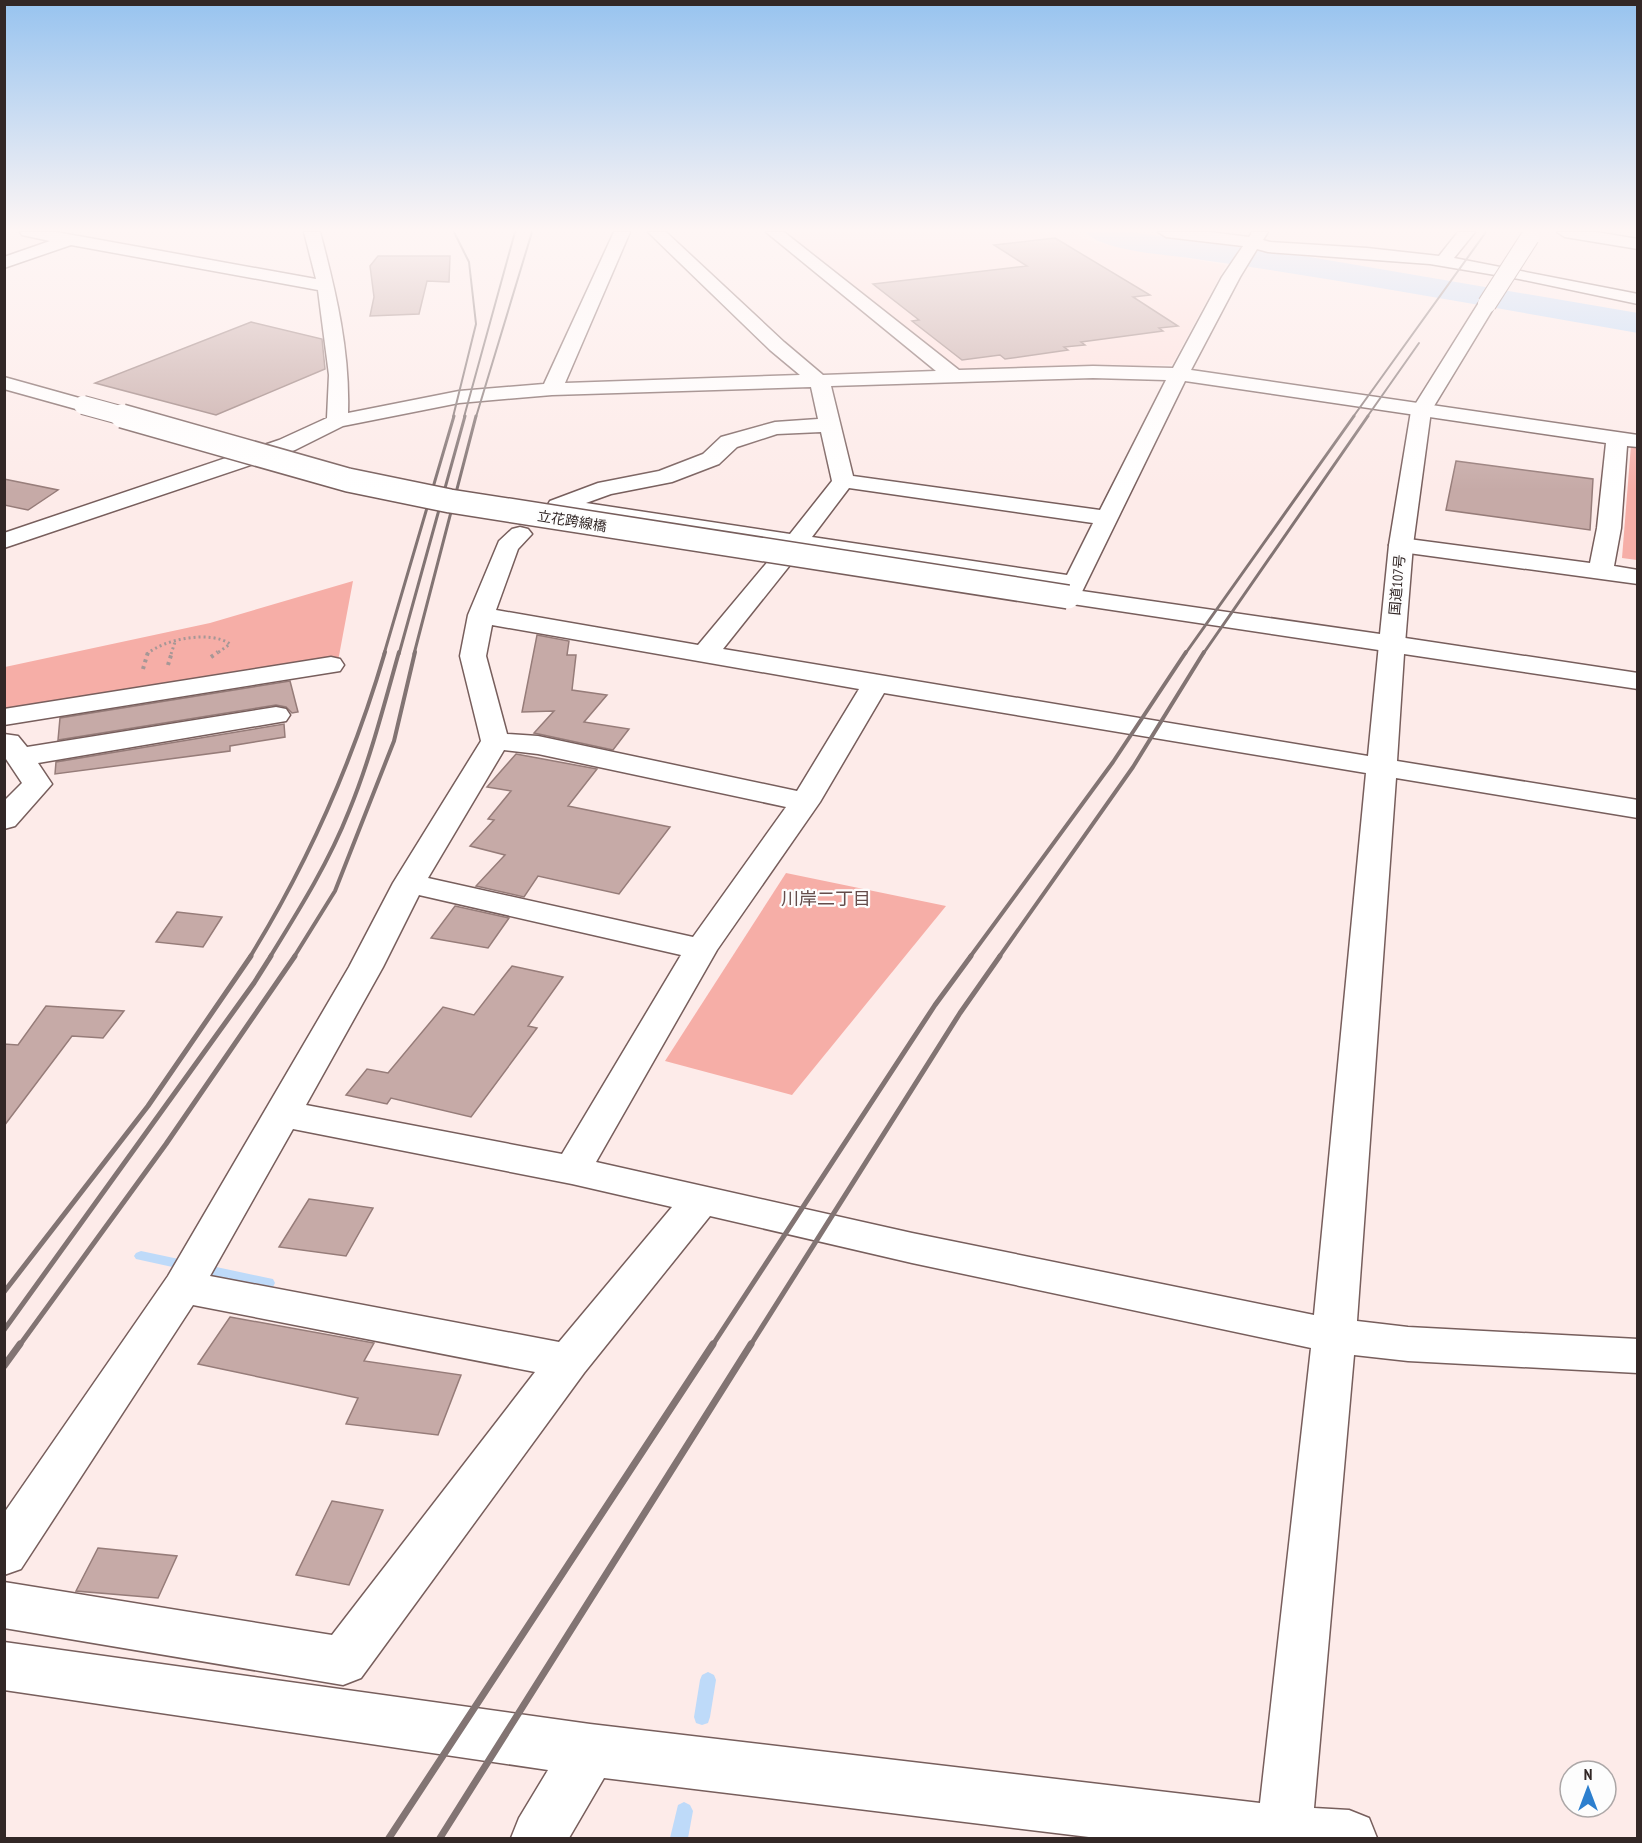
<svg xmlns="http://www.w3.org/2000/svg" width="1642" height="1843" font-family="'PT Sans Narrow','Noto Sans JP',sans-serif">
<style>
.built{fill:#fedfdc}
.green{fill:#f6aea7}
.lines{fill:none;stroke-linecap:round;stroke-linejoin:round}
.stream{fill:#bedaf9;fill-rule:evenodd}
.river{fill:#bedaf9;fill-rule:evenodd}
.building{fill:#c6aaa7;stroke:#967c79;stroke-width:1.5}
.minor-casing{stroke:#775e5c;stroke-width:3}
.highway-casing{stroke:#775e5c;stroke-width:3}
.path-far1{stroke:#a69796;stroke-width:3;stroke-dasharray:2 3;stroke-linecap:butt}
.path{stroke:#a69796;stroke-width:4;stroke-dasharray:3 4;stroke-linecap:butt}
.minor{fill:#fff;fill-rule:evenodd}
.highway{fill:#fff;fill-rule:evenodd}
.rail-far4{stroke:#827473;stroke-width:2}
.rail-far3{stroke:#827473;stroke-width:3}
.rail-far2{stroke:#827473;stroke-width:4}
.rail-far1{stroke:#827473;stroke-width:5}
.rail{stroke:#827473;stroke-width:7}
.highway-bridge-far1-casing{stroke:#775e5c;stroke-width:20;stroke-linecap:butt}
.highway-bridge-casing{stroke:#775e5c;stroke-width:26;stroke-linecap:butt}
.highway-bridge-far1{stroke:#fff;stroke-width:18}
.highway-bridge{stroke:#fff;stroke-width:23}
.labels{text-anchor:middle;stroke-width:4.5;stroke-linejoin:round;paint-order:stroke}
.far-street-label{font-size:14px;fill:#322726;stroke:#fdfdfd}
.neighbourhood-label{font-size:18px;fill:#654d4b;stroke:#fdfdfd}
</style>
<rect width="100%" height="100%" fill="#fdebe9"/>
<polygon class="built" points="787,232 1071,232 1093,242 1226,265 1172,365 962,372"/>
<g class="green">
<polygon points="1631,445 1637,446 1637,560 1622,558"/>
<polygon points="353,581 338,661 5,712 5,667 210,623"/>
<polygon points="786,873 946,906 792,1095 665,1061"/>
</g>
<g class="lines">
<g class="stream">
<polygon points="141,1251 268,1278 273,1279 275,1283 273,1287 268,1288 136,1259 134,1256 136,1253"/>
<polygon points="708,1672 714,1675 716,1680 710,1717 708,1723 702,1725 696,1723 694,1717 700,1680 702,1675"/>
<polygon points="684,1802 690,1805 693,1811 688,1838 670,1838 678,1805"/>
</g>
<path class="river" d="M1086 232H1131L1298 255 1638 313V333C1488 307 1339 279 1189 258 1167 255 1098 250 1086 232Z"/>
</g>
<g class="building">
<polygon points="1055,238 1150,295 1133,297 1178,326 1159,328 1163,331 1081,342 1085,345 1064,347 1068,350 1005,359 1000,355 962,360 912,321 919,320 873,284 1027,266 994,245"/>
<polygon points="378,256 450,256 449,282 427,281 419,314 370,316 374,297 370,266"/>
<polygon points="251,322 322,339 325,369 216,415 95,383"/>
<polygon points="1456,461 1593,479 1590,530 1446,510"/>
<polygon points="4,479 58,490 28,510 4,505"/>
<polygon points="537,635 569,641 567,655 576,655 572,690 607,695 584,722 629,729 613,750 534,733 554,711 522,712"/>
<polygon points="290,681 298,712 292,713 286,707 276,705 58,740 60,718"/>
<polygon points="284,724 285,737 230,746 230,751 55,774 56,762"/>
<polygon points="516,754 597,769 568,806 670,827 619,894 538,876 524,897 476,886 505,855 470,846 494,820 488,819 511,791 487,787"/>
<polygon points="455,906 509,918 488,948 431,938"/>
<polygon points="177,912 222,917 203,947 156,942"/>
<polygon points="512,966 563,977 528,1026 537,1028 471,1117 391,1098 387,1104 346,1095 367,1069 388,1073 443,1007 474,1015"/>
<polygon points="46,1006 124,1011 103,1038 72,1036 4,1126 4,1044 18,1045"/>
<polygon points="309,1199 373,1208 346,1256 279,1247"/>
<polygon points="230,1317 374,1343 364,1361 461,1375 438,1435 346,1424 358,1398 198,1364"/>
<polygon points="332,1501 383,1510 349,1585 296,1575"/>
<polygon points="98,1548 177,1556 158,1598 76,1591"/>
</g>
<g class="lines">
<g class="minor-casing">
<g id="minor">
<path d="M20 232H56L316 279 304 232H320C336 292 350 351 348 413L459 391 544 384 614 232H630L565 383 800 375 770 350 648 232H666L784 342 823 375 936 371 766 232H784L959 370 1093 366 1173 368 1222 277 1243 246 1166 237 1158 232H1210L1249 237 1252 232H1268L1263 240 1270 242 1367 248 1439 256 1458 232H1475L1454 258 1638 294V304L1519 279 1430 264 1268 252 1257 249 1240 277 1191 370 1638 435V447L1627 446 1621 528 1614 566 1638 570V584L1401 552 1393 550 1389 545 1393 540 1401 538 1590 563 1597 528 1606 443 1185 381 1077 602 1068 605 1059 602 1055 597 1060 589 802 550 723 649 1368 756 1379 644 1383 638 1392 636 1638 673V689L1404 654 1397 761 1638 800V818L1396 778 1357 1321 1408 1327 1638 1339V1373L1408 1361 1354 1355 1314 1808 1349 1810 1369 1818 1377 1838H1097L604 1778 569 1838H511L519 1818 548 1770 4 1690V1642L590 1724 1260 1803 1311 1348 912 1263 710 1216 584 1373 361 1678 343 1685 4 1628V1582L332 1635 535 1372 193 1305 21 1569 4 1575V1513L168 1276 349 967 393 883 481 741 460 656 468 615 499 541 512 529 520 527 528 529 532 534 518 549 496 610 698 645 780 547 558 513 550 511 547 506 550 501 598 483 659 471 703 454 721 437 775 422 818 419 811 387 552 395 459 403 343 426 295 450 4 548V533L279 440 327 418 329 375 318 290 71 245 4 268V257L50 241 22 235ZM1093 378 1166 380 1100 510 853 476 831 386ZM821 432 832 481 790 534 586 503 611 494 672 482 719 464 737 447 777 434ZM849 488 1093 523 1067 575 812 537ZM492 625 859 689 797 791 538 736 507 734 486 656ZM884 693 1366 773 1314 1315 912 1233 596 1162 717 950 820 802ZM504 750 538 754 786 807 693 937 428 878ZM419 895 681 955 562 1154 306 1105 383 967ZM293 1129 572 1184 672 1207 559 1342 210 1276Z"/>
<polygon points="1557,232 1596,232 1638,239 1638,249 1565,237"/>
<polygon points="331,657 340,659 344,665 340,671 4,725 4,709"/>
<polygon points="276,707 286,709 290,715 286,721 38,763 52,784 15,826 4,829 4,801 22,783 4,756 4,734 18,736 27,747"/>
</g>
</g>
<g class="highway-casing">
<g id="highway">
<polygon points="1487,299 1493,300 1496,304 1431,411 1413,545 1405,644 1401,650 1392,652 1059,602 1055,597 1059,592 1068,589 1380,634 1389,545 1411,411 1478,304 1481,300"/>
<polygon points="4,377 90,401 93,405 90,409 83,411 4,389"/>
</g>
</g>
<g class="path-far1">
<path d="M147 654C164 639 211 630 230 644L216 654"/>
<polyline points="171,654 175,642"/>
</g>
<g class="path">
<polyline points="211,657 218,652"/>
<polyline points="168,665 172,652"/>
<polyline points="143,669 148,652"/>
</g>
<use href="#minor" class="minor"/>
<use href="#highway" class="highway"/>
<g class="rail-far4">
<polyline points="453,417 476,324 469,262 454,232"/>
<polyline points="464,417 515,232"/>
<polyline points="476,417 532,232"/>
<polyline points="1353,417 1486,232"/>
<polyline points="1367,417 1419,343"/>
</g>
<g class="rail-far3">
<polyline points="384,654 454,416"/>
<polyline points="399,654 465,416"/>
<polyline points="414,654 476,416"/>
<polyline points="1185,654 1354,416"/>
<polyline points="1203,654 1368,416"/>
</g>
<g class="rail-far2">
<path d="M250 957C309 861 353 761 385 652"/>
<path d="M270 957C299 910 329 862 349 811 370 760 384 705 399 652"/>
<polyline points="294,957 335,891 394,741 415,652"/>
<polyline points="970,957 1113,762 1186,652"/>
<polyline points="999,957 1133,767 1204,652"/>
</g>
<g class="rail-far1">
<polyline points="4,1292 148,1106 251,956"/>
<polyline points="4,1330 254,983 271,956"/>
<polyline points="19,1346 166,1144 295,956"/>
<polyline points="712,1346 935,1005 971,956"/>
<polyline points="750,1346 960,1013 1000,956"/>
</g>
<g class="rail">
<polyline points="4,1366 20,1344"/>
<polyline points="389,1838 713,1344"/>
<polyline points="440,1838 751,1344"/>
</g>
<g class="highway-bridge-far1-casing">
<g id="highway-bridge-far1">
<polyline points="1487,304 1530,237"/>
<polyline points="83,405 127,417"/>
</g>
</g>
<g class="highway-bridge-casing">
<polyline id="highway-bridge" points="122,416 348,480 450,501 1068,597"/>
</g>
<use href="#highway-bridge-far1" class="highway-bridge-far1"/>
<use href="#highway-bridge" class="highway-bridge"/>
</g>
<linearGradient id="sky" x2="0" y2="1"><stop stop-color="#97c3ef"/><stop offset="0.47" stop-color="#fef6f5"/><stop offset="1" stop-color="#fef6f5" stop-opacity="0"/></linearGradient>
<rect width="1642" height="490" fill="url(#sky)"/>
<g class="labels">
<g class="far-street-label">
<text transform="translate(572 521) rotate(9)" y="5">立花跨線橋</text>
<text transform="translate(1397 585) rotate(-85)" y="5">国道107号</text>
</g>
<g class="neighbourhood-label">
<text x="826" y="905">川岸二丁目</text>
</g>
</g>
<rect width="1642" height="1843" fill="none" stroke="#322726" stroke-width="12"/>
<g transform="translate(1588 1789)"><circle r="28" fill="#fdfdfd" stroke="#aca7a7" stroke-width="1.5"/>
<path d="M0-4.5L10 22L0 15L-10 22Z" fill="#2d7fce"/>
<text y="-9" font-size="16" font-weight="bold" text-anchor="middle" fill="#322726">N</text>
</g>
</svg>
